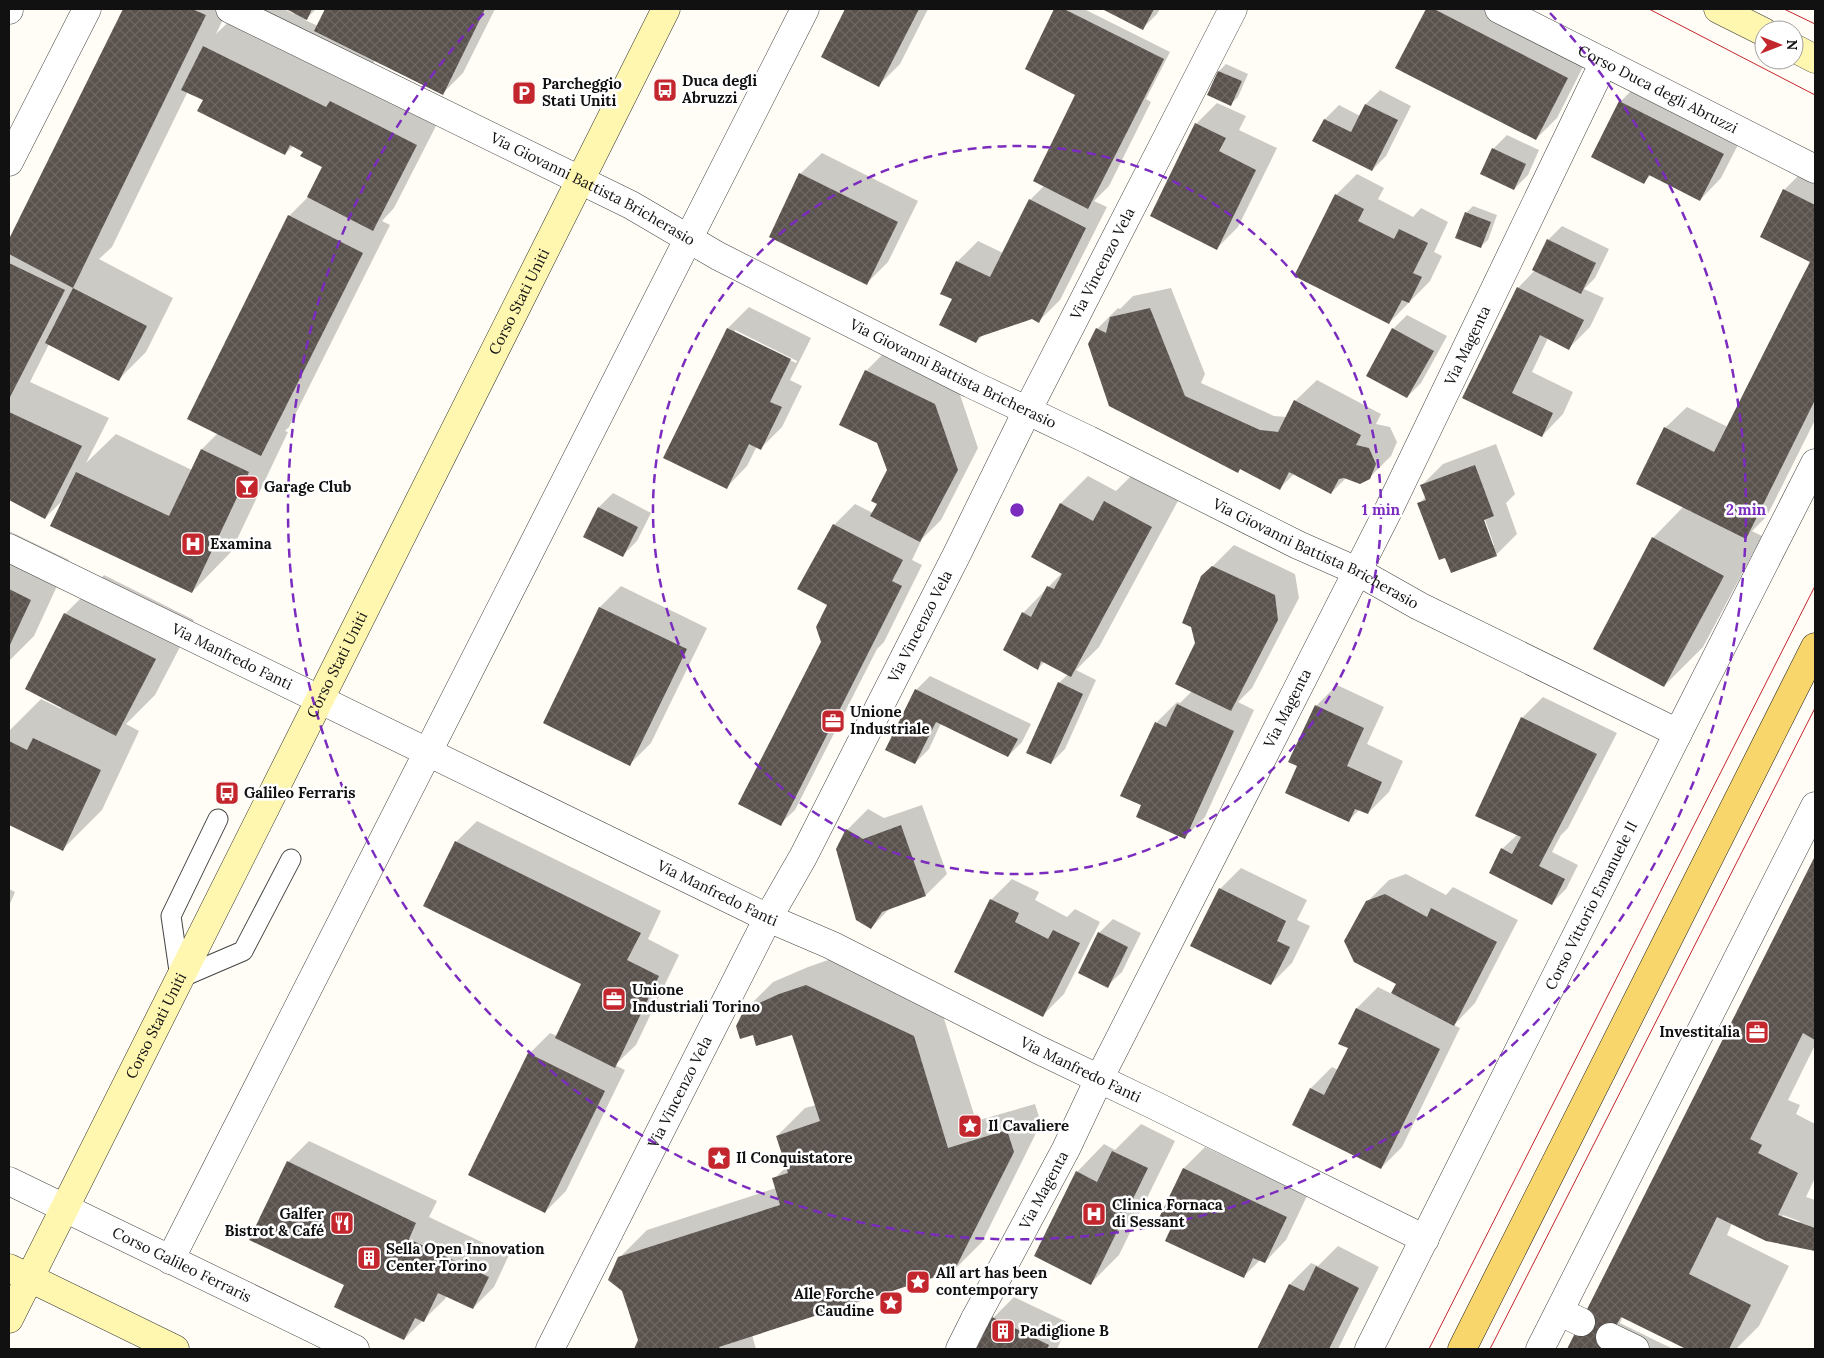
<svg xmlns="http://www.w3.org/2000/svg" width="1824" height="1358" font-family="Lora,serif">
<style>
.shadow{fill:#0003;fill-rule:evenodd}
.building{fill:url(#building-cross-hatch)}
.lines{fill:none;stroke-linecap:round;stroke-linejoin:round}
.service-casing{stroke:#444;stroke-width:21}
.pedestrian-casing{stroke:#444;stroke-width:29}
.minor-casing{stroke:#444;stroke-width:29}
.secondary-casing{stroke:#333;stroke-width:29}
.primary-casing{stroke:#222;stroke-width:29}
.service{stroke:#fff;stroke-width:19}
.pedestrian{stroke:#fff;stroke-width:28}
.minor{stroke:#fff;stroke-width:28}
.secondary{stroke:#fff6b0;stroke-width:28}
.primary{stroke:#f9d66b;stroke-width:28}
.tram{stroke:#c4262e;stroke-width:1}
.ring{fill:none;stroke:#7b2cbf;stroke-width:2.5;stroke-dasharray:9 6}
.labels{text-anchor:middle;stroke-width:5;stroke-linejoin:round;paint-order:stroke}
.poi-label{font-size:15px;font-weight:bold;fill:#111;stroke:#fff;text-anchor:start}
.street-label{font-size:15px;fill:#111;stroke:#fff}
.centre{fill:#7b2cbf;stroke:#fff;stroke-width:2.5}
.ring-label{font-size:15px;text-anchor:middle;font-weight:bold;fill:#7b2cbf;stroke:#fff;stroke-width:5;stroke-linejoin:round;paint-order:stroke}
</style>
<defs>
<pattern id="building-cross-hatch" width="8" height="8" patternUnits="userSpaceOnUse" patternTransform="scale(1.25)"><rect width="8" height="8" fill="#5a524d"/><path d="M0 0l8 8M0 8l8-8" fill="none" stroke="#6d6662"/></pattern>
</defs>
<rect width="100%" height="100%" fill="#fffdf5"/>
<g class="shadow">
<path d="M125 9H228L216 34 242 9H284L294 14 295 12 289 9H316L305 20 318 26 327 9H495L463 73 442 94 375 60 362 85 437 124 394 208 382 221 390 225 289 427 285 431 288 432 231 552 192 592 65 498 45 518 9 499V242ZM188 91 204 99 285 154 293 146 304 151 324 166 308 197 289 216 218 433 202 449 192 470 116 434 86 463 109 418 30 382 49 344 118 380 146 352 173 298 99 259 112 247Z"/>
<polygon points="847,9 928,9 900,64 879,85 823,57"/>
<polygon points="1056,9 1084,9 1170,52 1146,99 1151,102 1109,186 1094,201 1107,207 1060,300 1039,321 1032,318 984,334 976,342 953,299 957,262 978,241 1003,253 1030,200 1045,185 1078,95 1027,69"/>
<polygon points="1104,9 1160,9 1157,14 1143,28"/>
<polygon points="1427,9 1495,9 1588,57 1557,118 1536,139 1397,67"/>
<polygon points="1226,64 1248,74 1238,97 1231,104 1209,94 1219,71"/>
<polygon points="1641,81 1744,133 1721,178 1700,200 1651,175 1643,183 1620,102"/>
<polygon points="1380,90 1411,106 1386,156 1372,170 1314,141 1325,119 1339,105 1360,116 1366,104"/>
<polygon points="1217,103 1246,116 1239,130 1277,148 1238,227 1217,248 1196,124"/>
<polygon points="1507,135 1539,150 1528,175 1514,189 1493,149"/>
<polygon points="822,153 918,201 888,262 867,283 800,174"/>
<polygon points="1815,159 1815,420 1767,516 1752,531 1762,536 1703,647 1664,686 1595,649 1653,538 1684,506 1665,428 1687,407 1728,427 1811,261 1784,190"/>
<polygon points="1357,174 1384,188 1378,199 1413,217 1421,208 1448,222 1434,252 1442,256 1430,281 1389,323 1336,195"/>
<polygon points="1473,206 1497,215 1488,240 1481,246 1466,213"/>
<polygon points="1562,226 1609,249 1595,278 1584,289 1604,298 1590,327 1569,348 1548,338 1532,372 1573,392 1563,414 1542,436 1464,398 1518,288 1535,270 1548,240"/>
<polygon points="1171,288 1205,374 1201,383 1274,416 1287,417 1295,401 1317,380 1381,414 1376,424 1390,427 1397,442 1391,456 1369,478 1346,478 1331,493 1294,474 1280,488 1241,468 1238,472 1097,329 1118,308 1120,309 1133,296"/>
<path d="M749 307 811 338 790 380 802 386 782 427 761 448 757 446 747 466 726 488 665 458 728 328ZM735 330 797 361 796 363 735 333Z"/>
<polygon points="1407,315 1447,336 1421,383 1407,397 1393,329"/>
<polygon points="887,350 956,383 978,448 941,520 922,539 912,560 922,565 884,642 877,649 795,810 780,824 822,643 828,605 834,525 855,504 873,513 879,503 888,471 866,371"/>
<path d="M1496 444 1515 494 1506 503 1517 534 1496 555 1419 504 1426 496 1422 485 1443 464ZM1483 514 1494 545H1492L1480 515Z"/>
<polygon points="1133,474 1179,499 1099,647 1076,670 1096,680 1065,749 1051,763 1059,683 1068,674 1045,661 1038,669 1023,613 1062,573 1061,503 1088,476 1116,491"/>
<polygon points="613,493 651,513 637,541 623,555 599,507"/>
<polygon points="9,531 69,560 34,636 9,661"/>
<polygon points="1234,545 1295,574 1299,598 1252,688 1238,702 1254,710 1205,817 1184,838 1143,804 1156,723 1177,702 1180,703 1192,691 1202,577"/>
<polygon points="104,575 194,620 155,695 126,724 139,731 102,810 63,849 9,823 9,731 41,699 61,709 65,614"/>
<polygon points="621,586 707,628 651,743 630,764 544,722 600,607"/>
<polygon points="930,676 1031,724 1022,742 1008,756 941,723 929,749 915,763 916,690"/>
<polygon points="1337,685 1384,707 1367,744 1403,761 1389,792 1368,813 1360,809 1348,821 1299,765 1316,706"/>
<polygon points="1543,697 1617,733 1568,828 1561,835 1552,852 1578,865 1566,889 1552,903 1502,849 1517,835 1522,718"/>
<polygon points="922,805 947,874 926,895 890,908 871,928 847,830 868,809 884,818"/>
<polygon points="477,821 661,911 648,939 679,955 636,1045 615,1065 625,1070 566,1191 545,1212 529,1054 550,1033 557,1036 583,983 456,842"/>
<path d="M1815 859V1045L1788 1100 1800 1105 1796 1114 1815 1124V1178L1806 1197 1815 1200V1249L1766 1240 1732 1223 1727 1235 1789 1266 1759 1326 1736 1349H1689L1623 1316 1620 1323 1673 1349H1569ZM1783 1215 1801 1222H1794L1782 1218Z"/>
<polygon points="1241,868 1307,900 1297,920 1310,926 1292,963 1271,984 1220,889"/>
<polygon points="1406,874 1446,895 1453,887 1518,920 1475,1003 1454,1025 1460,1028 1402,1147 1381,1168 1294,1124 1311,1088 1332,1067 1338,1070 1349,1047 1340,1043 1357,1008 1378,987 1392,994 1397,983 1367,902 1389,880"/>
<polygon points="1012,879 1039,892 1035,900 1067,917 1075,909 1100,922 1064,994 1043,1015 991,900"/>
<polygon points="9,889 15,892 9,906"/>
<polygon points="1113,919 1141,933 1122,972 1107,986 1099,933"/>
<polygon points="834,958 941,1009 976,1121 1035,1104 1041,1123 982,1242 954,1270 752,1335 756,1349 633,1349 636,1348 640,1340 619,1258 647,1230 776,1188 774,1179 787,1166 777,1136 805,1108 816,1105 793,1033 745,1010 773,982 808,967"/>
<polygon points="1141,1124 1175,1141 1119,1255 1091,1283 1077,1172 1104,1144 1115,1150"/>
<polygon points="309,1141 437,1201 429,1217 509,1255 494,1287 473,1308 447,1295 445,1299 404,1339 346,1285 288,1162"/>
<polygon points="1205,1147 1307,1196 1286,1240 1265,1262 1260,1260 1244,1276 1173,1228 1184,1168"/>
<polygon points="1338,1246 1379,1267 1338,1349 1258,1349 1290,1284 1311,1263 1318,1266"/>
<polygon points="1014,1297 1069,1323 1057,1349 978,1349 993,1318"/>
</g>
<g class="building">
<polygon points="123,9 192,9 206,15 73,288 9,254 9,239"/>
<polygon points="286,9 312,9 307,20"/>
<polygon points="325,9 485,9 443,95 314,31"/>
<polygon points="845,9 919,9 879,87 821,57"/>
<polygon points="1054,9 1064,9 1164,59 1088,209 1033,181 1075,95 1025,69"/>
<polygon points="1102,9 1154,9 1143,30"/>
<polygon points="1426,9 1434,9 1568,78 1536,140 1395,68"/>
<polygon points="203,46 326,107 330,101 417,145 373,231 307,197 322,167 300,156 303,152 290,145 285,155 197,111 203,100 181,90"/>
<polygon points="1218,71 1242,81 1231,106 1207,95"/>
<polygon points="1619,101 1724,154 1700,201 1649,175 1644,184 1591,157"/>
<polygon points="1365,104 1398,120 1372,171 1312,141 1324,119 1351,132"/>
<polygon points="1195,123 1226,138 1219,151 1256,170 1217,250 1150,216"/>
<polygon points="1492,148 1526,164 1514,190 1480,174"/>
<polygon points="799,173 898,222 867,285 769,237"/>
<polygon points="1783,189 1815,205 1815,400 1746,539 1636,484 1664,427 1714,452 1795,291 1810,262 1760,237"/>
<polygon points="1335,194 1364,209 1358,221 1394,239 1399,229 1428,243 1413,273 1422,277 1409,303 1402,300 1389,324 1294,276"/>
<polygon points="1029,199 1086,228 1039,323 1032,319 979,337 976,343 939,325 952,299 940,294 956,261 990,277"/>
<polygon points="1465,212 1491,222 1481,248 1455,238"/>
<polygon points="288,215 363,253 261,456 187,419"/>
<polygon points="1547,239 1596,263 1581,294 1532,270"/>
<polygon points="9,263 65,290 9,399"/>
<polygon points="1517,287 1584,320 1569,350 1540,335 1512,393 1553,413 1542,437 1462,398"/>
<polygon points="73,288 147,326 119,381 45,343"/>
<polygon points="1150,308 1185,396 1260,430 1278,432 1294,400 1361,435 1356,445 1369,448 1376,464 1370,479 1360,484 1344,478 1339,479 1331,494 1289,472 1280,490 1240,469 1238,473 1109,406 1088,344 1096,328 1106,333 1110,317"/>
<polygon points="727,328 791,359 770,402 782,407 761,450 749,444 727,489 663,458"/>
<polygon points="1392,328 1434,351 1407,398 1366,376"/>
<polygon points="865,370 935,404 958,470 920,542 870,516 877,504 871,501 887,470 877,443 839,425"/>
<polygon points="9,412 82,446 45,519 9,500"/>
<polygon points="201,449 249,472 192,593 50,526 76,472 169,516"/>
<polygon points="1475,465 1494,516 1484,520 1497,556 1451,573 1445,558 1439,560 1417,503 1426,500 1420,485"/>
<polygon points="1104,501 1152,527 1071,677 1041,661 1038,670 1003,650 1022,612 1031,617 1047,586 1054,589 1062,574 1031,557 1060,503 1093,521"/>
<polygon points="598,507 638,527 623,557 583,537"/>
<polygon points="833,524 903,560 892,581 902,586 781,826 738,804 821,642 816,627 827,605 797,589"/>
<polygon points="1652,537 1724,576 1664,687 1593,649"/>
<polygon points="1212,566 1275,595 1278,620 1231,711 1175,684 1195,643 1191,627 1182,623 1201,576"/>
<polygon points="9,589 31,600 9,647"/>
<polygon points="599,607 687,649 630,766 543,723"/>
<polygon points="64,613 156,659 116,736 25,689"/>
<polygon points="1058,682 1083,694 1051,764 1026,753"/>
<polygon points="915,689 1018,739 1008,757 936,722 915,764 885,750"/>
<polygon points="1177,704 1234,731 1185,839 1136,817 1141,805 1120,796 1155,722 1166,727"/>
<polygon points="1315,705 1364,728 1347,766 1382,782 1368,814 1355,809 1349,822 1285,793 1297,766 1288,762"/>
<polygon points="1521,717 1597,754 1539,866 1565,879 1552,905 1489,873 1501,848 1512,854 1521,837 1475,816"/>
<polygon points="33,738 101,770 63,851 9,825 9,741 27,750"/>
<polygon points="901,825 926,896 882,912 871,929 856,920 836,849 846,829 863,839"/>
<polygon points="455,841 641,933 627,960 659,976 615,1068 555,1038 581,984 423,906"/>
<polygon points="1815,856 1815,1040 1803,1033 1750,1139 1762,1145 1758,1153 1798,1173 1778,1215 1815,1228 1815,1251 1766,1241 1717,1217 1689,1274 1751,1305 1729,1349 1686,1349 1621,1317 1603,1349 1567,1349"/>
<polygon points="1219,888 1286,921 1277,941 1290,947 1271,985 1190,946"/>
<polygon points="1385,894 1427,917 1431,908 1497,942 1454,1026 1391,993 1396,984 1354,962 1344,941 1366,901"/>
<polygon points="990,899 1019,913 1015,922 1048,939 1053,930 1080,943 1043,1017 954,972"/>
<polygon points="1098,932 1128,947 1108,988 1078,973"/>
<polygon points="806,985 914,1036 948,1148 1007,1130 1014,1152 954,1271 719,1347 720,1349 634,1349 638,1340 622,1291 608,1280 618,1257 780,1205 772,1178 788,1173 776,1136 820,1121 792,1035 756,1046 753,1035 740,1039 736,1026 744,1010 779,994"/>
<polygon points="1356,1008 1440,1049 1381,1169 1292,1125 1310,1088 1324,1095 1348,1048 1338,1044"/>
<polygon points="528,1053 605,1091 545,1213 468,1175"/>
<polygon points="1112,1151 1148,1168 1091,1285 1034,1256 1076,1171 1097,1182"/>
<polygon points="287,1161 416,1223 409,1239 489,1277 473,1309 438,1293 424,1322 415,1318 404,1340 334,1307 344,1285 249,1240"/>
<polygon points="1183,1168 1287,1217 1265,1263 1253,1258 1244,1278 1165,1241 1171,1228 1157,1222"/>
<polygon points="1316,1266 1359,1288 1329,1349 1257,1349 1289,1284 1304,1291"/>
<polygon points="992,1317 1049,1345 1047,1349 976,1349"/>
</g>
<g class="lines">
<g class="service-casing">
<polyline id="service" points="218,819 171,916 180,978 243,951 291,859"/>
</g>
<g class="pedestrian-casing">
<polyline id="pedestrian" points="960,1349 975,1319"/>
</g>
<g class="minor-casing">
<g id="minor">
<path id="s1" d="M230 9 631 205 718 256 971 384 1089 440 1298 545 1357 571 1419 606 1678 733"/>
<path id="s2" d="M1499 9 1815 169"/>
<polyline points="9,10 9,9"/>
<polyline points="9,162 87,9"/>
<path id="s3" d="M9 548 768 918 831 945 1039 1050 1156 1106 1425 1239"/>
<path id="s4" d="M9 1181 355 1349"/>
<polyline points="170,1260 805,9"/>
<polyline points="1560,1312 1581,1322"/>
<path id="s5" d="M975 1319 1066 1149 1099 1079 1388 511 1604 62"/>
<polyline points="1610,1337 1635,1349"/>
<path id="s6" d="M550 1349 768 918 803 857 957 554 1027 411 1233 9"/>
<path id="s7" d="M1369 1349 1678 733 1815 463"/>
<polyline points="1540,1349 1815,806"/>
</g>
</g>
<g class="secondary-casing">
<g id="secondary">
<polyline points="1718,9 1764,32"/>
<polyline points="1794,48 1815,59"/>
<polyline points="9,1268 175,1349"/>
<path id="s8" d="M9 1319 666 9"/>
</g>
</g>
<g class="primary-casing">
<polyline id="primary" points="1462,1349 1815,647"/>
</g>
<use href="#service" class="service"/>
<use href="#pedestrian" class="pedestrian"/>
<use href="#minor" class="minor"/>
<use href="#secondary" class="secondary"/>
<use href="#primary" class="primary"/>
<g class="tram">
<polyline points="1649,9 1815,95"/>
<polyline points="1784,9 1815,24"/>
<polyline points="1429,1349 1815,586"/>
<polyline points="1490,1349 1815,708"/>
</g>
</g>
<g class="ring">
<circle cx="1017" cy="510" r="364"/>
<path d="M1550 13A729 729 0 1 1 484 13"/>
</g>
<defs>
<g id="bus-square" transform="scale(1.25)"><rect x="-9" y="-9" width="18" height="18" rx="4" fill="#c4262e" stroke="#fff"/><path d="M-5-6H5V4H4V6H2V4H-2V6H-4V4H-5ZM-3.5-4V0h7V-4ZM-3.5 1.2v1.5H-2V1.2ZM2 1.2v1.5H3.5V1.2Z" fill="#fff"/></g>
<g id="parking-square" transform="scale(1.25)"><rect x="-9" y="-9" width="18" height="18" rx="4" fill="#c4262e" stroke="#fff"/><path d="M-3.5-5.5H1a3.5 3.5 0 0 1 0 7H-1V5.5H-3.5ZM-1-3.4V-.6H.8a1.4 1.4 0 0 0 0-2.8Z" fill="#fff"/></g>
<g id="bar-square" transform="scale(1.25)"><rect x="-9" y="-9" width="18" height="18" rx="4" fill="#c4262e" stroke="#fff"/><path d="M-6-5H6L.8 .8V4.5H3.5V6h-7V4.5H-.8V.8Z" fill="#fff"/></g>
<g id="hospital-square" transform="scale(1.25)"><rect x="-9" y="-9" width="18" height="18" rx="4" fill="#c4262e" stroke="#fff"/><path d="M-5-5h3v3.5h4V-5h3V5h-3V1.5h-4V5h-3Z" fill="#fff"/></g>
<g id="office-square" transform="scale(1.25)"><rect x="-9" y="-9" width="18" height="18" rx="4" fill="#c4262e" stroke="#fff"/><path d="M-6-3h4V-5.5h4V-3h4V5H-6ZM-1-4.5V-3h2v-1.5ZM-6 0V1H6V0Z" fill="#fff"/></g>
<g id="sight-square" transform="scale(1.25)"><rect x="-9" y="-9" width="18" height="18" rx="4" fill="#c4262e" stroke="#fff"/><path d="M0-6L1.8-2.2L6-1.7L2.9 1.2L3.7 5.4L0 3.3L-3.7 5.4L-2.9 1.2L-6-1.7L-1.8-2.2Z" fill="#fff"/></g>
<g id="restaurant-square" transform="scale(1.25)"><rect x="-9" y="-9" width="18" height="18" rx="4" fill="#c4262e" stroke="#fff"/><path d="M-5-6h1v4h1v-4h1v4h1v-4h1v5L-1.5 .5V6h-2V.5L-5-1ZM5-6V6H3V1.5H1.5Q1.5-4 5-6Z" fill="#fff"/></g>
<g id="building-square" transform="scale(1.25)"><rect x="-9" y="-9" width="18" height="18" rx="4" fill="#c4262e" stroke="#fff"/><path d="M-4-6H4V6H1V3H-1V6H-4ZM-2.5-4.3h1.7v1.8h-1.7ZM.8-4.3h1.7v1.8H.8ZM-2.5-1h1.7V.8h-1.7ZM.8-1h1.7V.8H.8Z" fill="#fff"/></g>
</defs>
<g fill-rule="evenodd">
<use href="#bus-square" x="665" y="90"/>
<use href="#parking-square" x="524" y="93"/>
<use href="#bar-square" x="247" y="487"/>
<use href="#hospital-square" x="193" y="544"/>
<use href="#office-square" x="833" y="721"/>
<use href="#bus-square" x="227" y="793"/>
<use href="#office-square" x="614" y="999"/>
<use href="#office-square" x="1757" y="1032"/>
<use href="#sight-square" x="970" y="1126"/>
<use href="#sight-square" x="719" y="1158"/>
<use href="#hospital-square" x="1094" y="1214"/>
<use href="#restaurant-square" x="342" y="1223"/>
<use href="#building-square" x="369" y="1258"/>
<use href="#sight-square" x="918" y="1282"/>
<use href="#sight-square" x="891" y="1303"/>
<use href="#building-square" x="1003" y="1331"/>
</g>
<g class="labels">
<g class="poi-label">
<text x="682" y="86">Duca degli<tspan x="682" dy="17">Abruzzi</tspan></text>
<text x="542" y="89">Parcheggio<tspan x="542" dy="17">Stati Uniti</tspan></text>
<text x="264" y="492">Garage Club</text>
<text x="210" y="549">Examina</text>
<text x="850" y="717">Unione<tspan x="850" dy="17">Industriale</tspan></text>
<text x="244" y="798">Galileo Ferraris</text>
<text x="632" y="995">Unione<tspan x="632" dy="17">Industriali Torino</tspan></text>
<text x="1740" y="1037" text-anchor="end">Investitalia</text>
<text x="988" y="1131">Il Cavaliere</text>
<text x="736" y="1163">Il Conquistatore</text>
<text x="1112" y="1210">Clinica Fornaca<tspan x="1112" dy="17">di Sessant</tspan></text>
<text x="324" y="1219" text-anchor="end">Galfer<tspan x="324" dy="17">Bistrot &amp; Café</tspan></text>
<text x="386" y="1254">Sella Open Innovation<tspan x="386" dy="17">Center Torino</tspan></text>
<text x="936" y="1278">All art has been<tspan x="936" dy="17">contemporary</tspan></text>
<text x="874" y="1299" text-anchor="end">Alle Forche<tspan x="874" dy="17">Caudine</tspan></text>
<text x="1020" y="1336">Padiglione B</text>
</g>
<g class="street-label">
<text dy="5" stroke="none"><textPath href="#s2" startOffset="178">Corso Duca degli Abruzzi</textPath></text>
<text dy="5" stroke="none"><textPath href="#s1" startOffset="405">Via Giovanni Battista Bricherasio</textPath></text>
<text dy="5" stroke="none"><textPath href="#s6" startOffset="1218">Via Vincenzo Vela</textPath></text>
<text dy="5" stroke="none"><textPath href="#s8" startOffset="1138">Corso Stati Uniti</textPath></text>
<text dy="5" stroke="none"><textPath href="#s5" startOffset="1091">Via Magenta</textPath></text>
<text dy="5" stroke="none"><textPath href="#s1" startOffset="810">Via Giovanni Battista Bricherasio</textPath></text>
<text dy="5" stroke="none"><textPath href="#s1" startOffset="1215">Via Giovanni Battista Bricherasio</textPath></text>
<text dy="5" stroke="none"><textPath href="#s6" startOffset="812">Via Vincenzo Vela</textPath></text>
<text dy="5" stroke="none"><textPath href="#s3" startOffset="248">Via Manfredo Fanti</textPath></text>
<text dy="5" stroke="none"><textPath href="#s8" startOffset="732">Corso Stati Uniti</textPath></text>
<text dy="5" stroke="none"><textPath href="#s5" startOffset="686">Via Magenta</textPath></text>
<text dy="5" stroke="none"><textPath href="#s3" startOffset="788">Via Manfredo Fanti</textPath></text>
<text dy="5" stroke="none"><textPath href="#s7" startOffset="496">Corso Vittorio Emanuele II</textPath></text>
<text dy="5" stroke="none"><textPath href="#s8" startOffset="328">Corso Stati Uniti</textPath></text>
<text dy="5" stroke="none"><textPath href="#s3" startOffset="1192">Via Manfredo Fanti</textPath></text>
<text dy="5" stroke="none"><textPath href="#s6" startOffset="288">Via Vincenzo Vela</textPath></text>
<text dy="5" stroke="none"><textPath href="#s5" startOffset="146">Via Magenta</textPath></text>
<text dy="5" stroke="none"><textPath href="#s4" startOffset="192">Corso Galileo Ferraris</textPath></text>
</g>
</g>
<circle cx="1017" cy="510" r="8" class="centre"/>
<g class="ring-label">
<text x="1381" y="515">1 min</text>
<text x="1746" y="515">2 min</text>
</g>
<rect width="1824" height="1358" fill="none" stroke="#111111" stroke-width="20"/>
<g transform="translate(1779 45) rotate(90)"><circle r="24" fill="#ffffff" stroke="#a0a0a0"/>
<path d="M0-4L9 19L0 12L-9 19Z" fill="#c4262e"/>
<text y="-8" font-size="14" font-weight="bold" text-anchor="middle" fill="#111111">N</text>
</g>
</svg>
